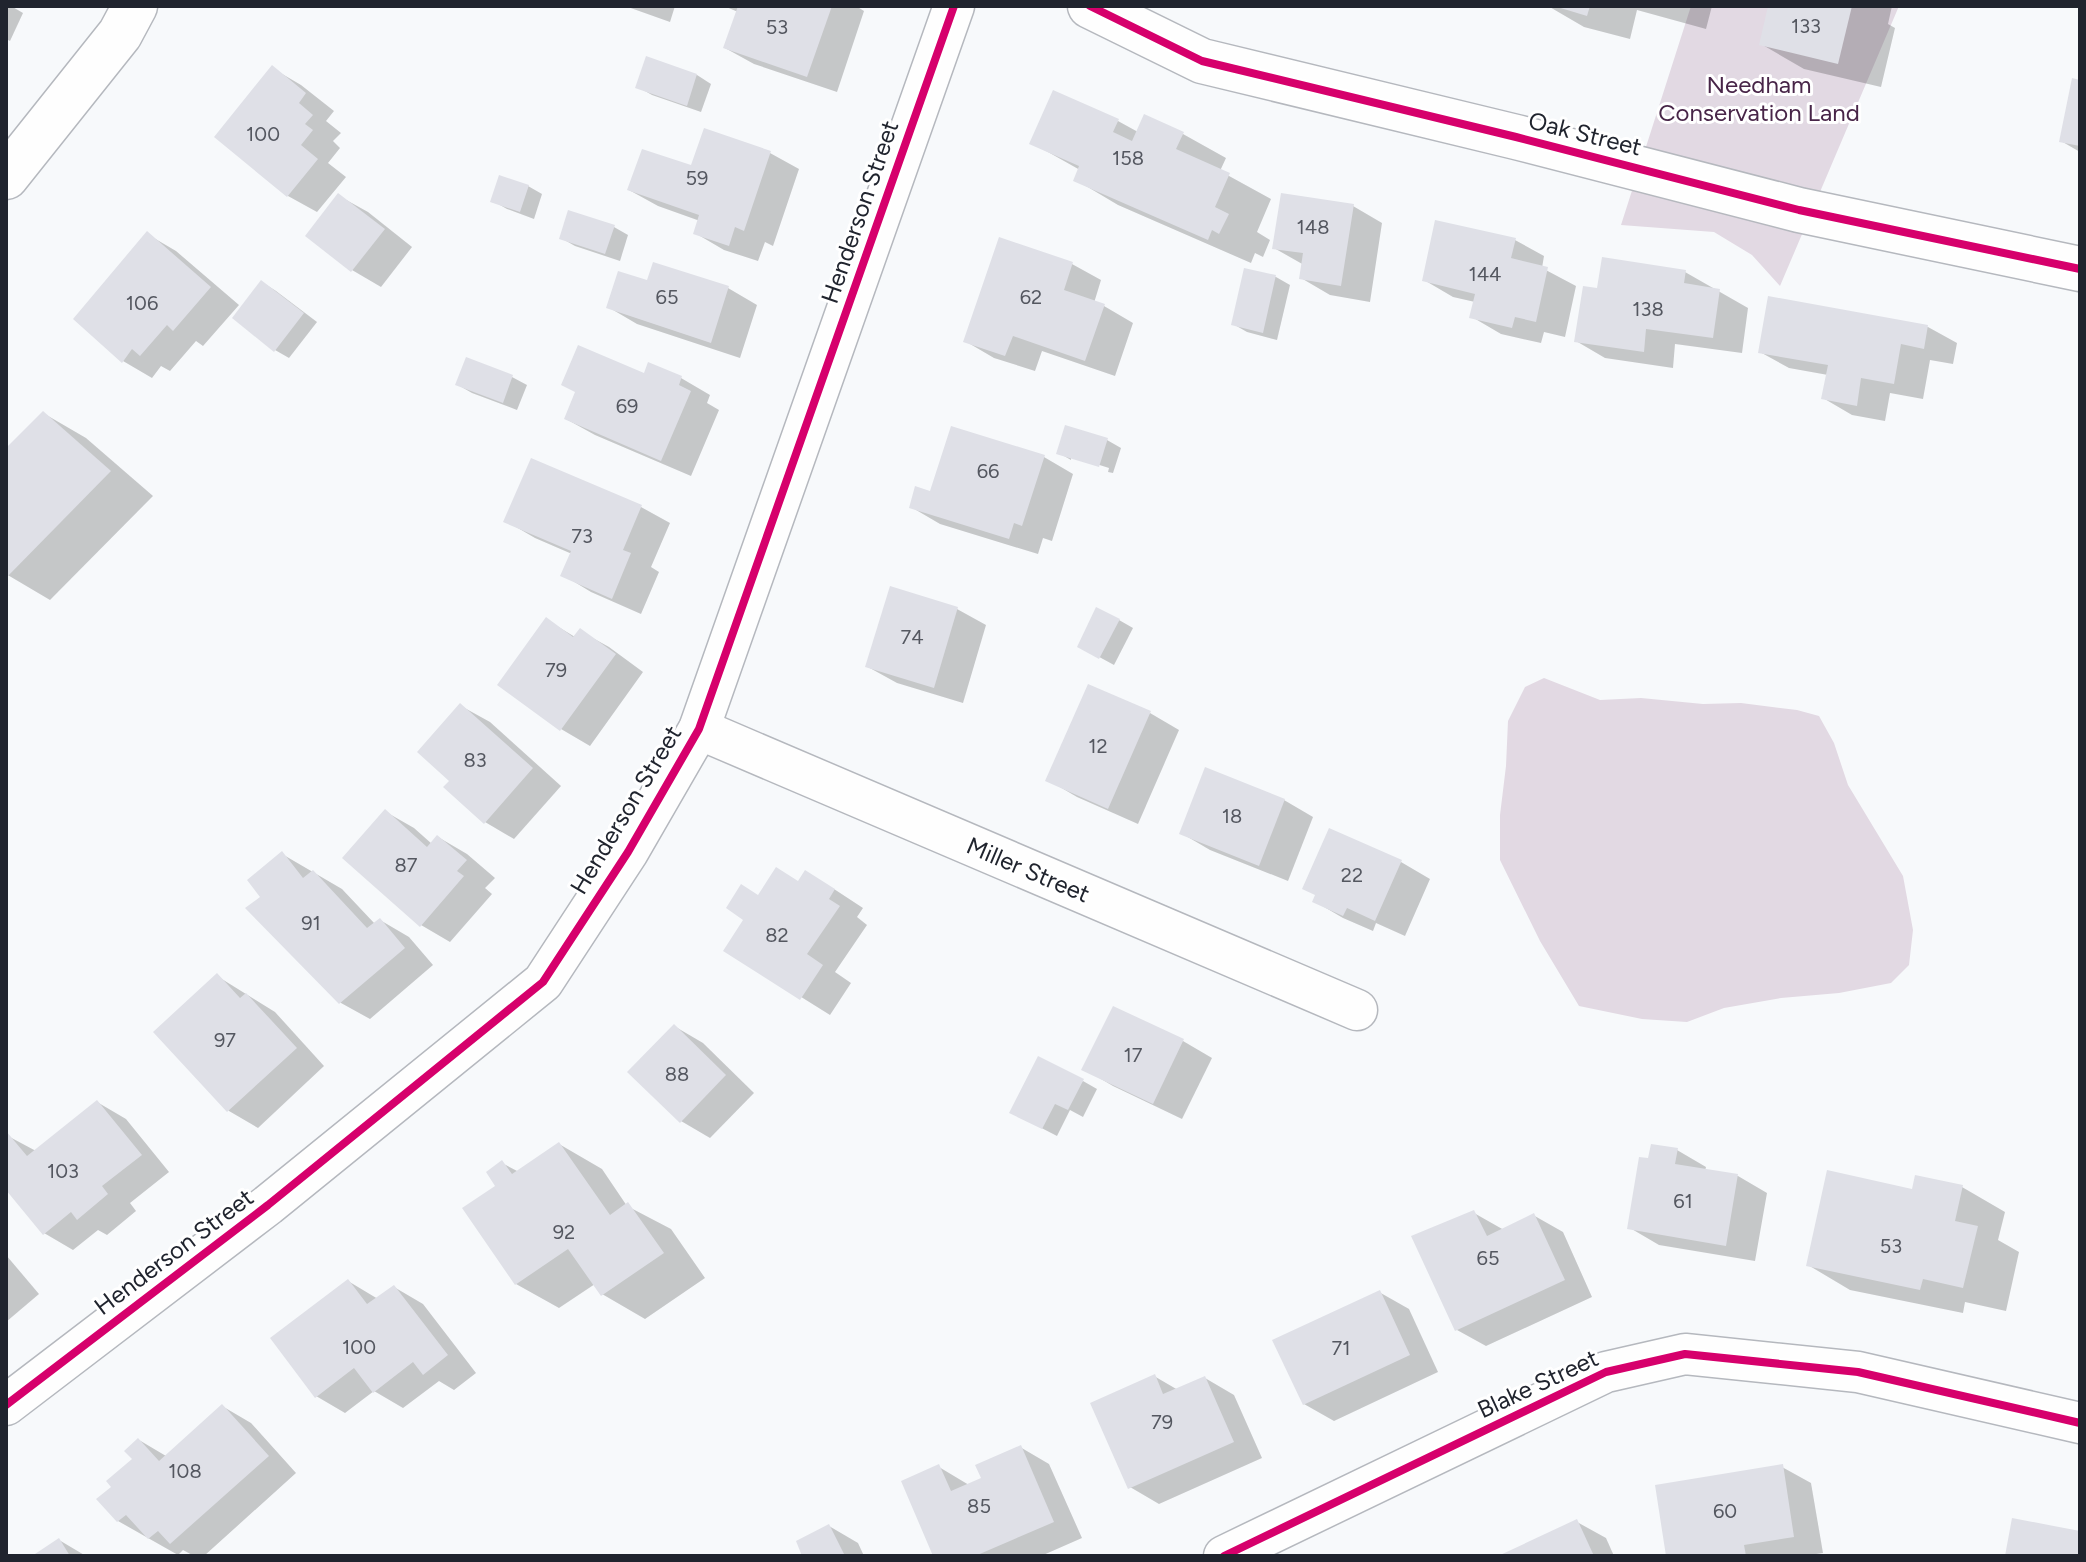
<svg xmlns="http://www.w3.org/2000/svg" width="2086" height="1562" font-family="Figtree,sans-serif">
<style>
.green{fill:#e2d9e3}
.shadow{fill:#0003}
.building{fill:#dfe0e7}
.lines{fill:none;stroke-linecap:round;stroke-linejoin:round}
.minor-casing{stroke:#b5b8be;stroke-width:43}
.tertiary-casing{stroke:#b5b8be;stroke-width:47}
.minor{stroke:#fefefe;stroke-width:40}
.tertiary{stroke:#fefefe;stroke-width:44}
.cycleway-casing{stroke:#fff;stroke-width:13}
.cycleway{stroke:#d6006c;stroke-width:8}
.labels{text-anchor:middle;stroke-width:6;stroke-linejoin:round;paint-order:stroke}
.number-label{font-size:20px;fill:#545760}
.park-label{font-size:24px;fill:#482548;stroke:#fff}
.street-label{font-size:24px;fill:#20242e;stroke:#fff}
</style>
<rect width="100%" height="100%" fill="#f7f9fb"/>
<g class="green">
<polygon points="1691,6 1899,6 1780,286 1752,255 1714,232 1621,225"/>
<polygon points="1544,678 1600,700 1641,698 1703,704 1741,703 1797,710 1819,716 1834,743 1848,785 1903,876 1913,930 1909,965 1891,983 1839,993 1781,998 1724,1008 1687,1022 1642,1019 1579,1006 1540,941 1500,860 1500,815 1506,766 1508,721 1525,687"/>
</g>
<g class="shadow">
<polygon points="6,6 11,6 23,13 10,41 6,39"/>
<polygon points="625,6 675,6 670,22"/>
<polygon points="724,6 856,6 864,11 837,92 754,64 725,48 738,12"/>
<polygon points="1548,6 1712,6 1706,29 1637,10 1630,39 1584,27"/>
<polygon points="1770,6 1892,6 1888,24 1895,28 1881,87 1804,69 1761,44"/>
<polygon points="272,68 301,85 334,111 326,121 341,133 333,141 340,148 328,163 346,177 317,212 288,196"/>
<polygon points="697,75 711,84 701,112 652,95 638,87"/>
<polygon points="2080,82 2080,152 2061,141"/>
<polygon points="1145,116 1183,134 1226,158 1220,171 1271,199 1257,232 1270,240 1263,257 1255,253 1251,263 1118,205 1076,180 1080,170 1032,143 1118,121 1138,132"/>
<polygon points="770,153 799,169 773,246 765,242 758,261 724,250 695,233 700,221 658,206 629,190 692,168"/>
<polygon points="528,186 542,194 534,219 507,209 493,201"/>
<polygon points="339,196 368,212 412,247 381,287 352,270"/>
<polygon points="1353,206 1382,223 1370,302 1330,295 1301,278 1304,265 1274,248"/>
<polygon points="614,227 628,235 620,261 575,246 561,238"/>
<polygon points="147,234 176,251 239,305 203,346 196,341 170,371 161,366 152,378 123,361"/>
<polygon points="1515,240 1544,256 1542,268 1576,286 1565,337 1544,332 1541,343 1501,334 1472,317 1475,302 1453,297 1424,280"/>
<polygon points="654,264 728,288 757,305 740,358 637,324 608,307 648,283"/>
<polygon points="1072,264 1101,280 1094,303 1104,306 1133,323 1115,376 1042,351 1035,371 994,358 965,341"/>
<polygon points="1246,270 1276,277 1290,285 1277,340 1247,332 1233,324"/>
<polygon points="1685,272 1748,308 1742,353 1675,344 1673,368 1605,358 1576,341 1599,290"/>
<polygon points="262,282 276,291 317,322 289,358 275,350"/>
<polygon points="1928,327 1957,343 1953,364 1930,360 1923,399 1890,393 1885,421 1852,415 1823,398 1828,375 1789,368 1760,352"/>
<polygon points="467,360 512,377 527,385 517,410 472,393 458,385"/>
<polygon points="649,365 681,378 710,395 707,403 719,410 691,476 595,435 566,419 645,376"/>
<polygon points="43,413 86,438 153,496 50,600 6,574 6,451"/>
<polygon points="1107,440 1121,448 1113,473 1108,472 1109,468 1071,456 1071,460 1059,453"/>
<polygon points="1044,457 1073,474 1052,541 1043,538 1038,554 940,524 911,507 932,493"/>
<polygon points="641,507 670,523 651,567 659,572 641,614 591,592 563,575 572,554 535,538 506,521"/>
<polygon points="957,609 986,625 963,703 897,683 868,667"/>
<polygon points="547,620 575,637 580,631 609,647 643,672 590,746 561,729"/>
<polygon points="1119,620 1133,628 1114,665 1079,646"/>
<polygon points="461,706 490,722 561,786 514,839 485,822 452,781"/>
<polygon points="1150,713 1179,730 1138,824 1077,797 1048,780"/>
<polygon points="1207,769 1284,800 1313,817 1288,881 1210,850 1181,833"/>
<polygon points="386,812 414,828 432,844 438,837 467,854 495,878 485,888 492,894 450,942 421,925"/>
<polygon points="282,854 342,889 375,924 380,920 409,937 433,965 370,1019 341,1003 248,908 263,897"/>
<polygon points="1401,862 1430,879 1405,936 1376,923 1373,931 1343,918 1314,901"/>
<polygon points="799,882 834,889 863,908 857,917 867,925 835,972 851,983 830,1015 726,950 759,896"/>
<polygon points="217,976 275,1012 324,1066 258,1128 229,1111 156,1032"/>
<polygon points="674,1026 703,1043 754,1093 710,1138 681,1121"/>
<polygon points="1183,1041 1212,1058 1182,1119 1113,1086 1084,1069"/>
<polygon points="1083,1081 1097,1089 1083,1117 1070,1110 1057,1136 1026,1120"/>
<polygon points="97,1102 126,1119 169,1172 130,1203 136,1211 107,1235 98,1230 73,1250 44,1233 6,1186 6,1135 36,1151"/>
<polygon points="559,1144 602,1169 627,1206 671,1229 705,1278 645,1319 602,1294 595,1284 559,1308 516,1284 498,1186 502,1163 519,1172"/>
<polygon points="1677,1150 1706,1167 1705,1171 1738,1176 1767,1193 1755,1261 1659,1245 1630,1228 1650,1160"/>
<polygon points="1962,1187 2005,1212 1998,1240 2019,1252 2006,1311 1965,1302 1963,1313 1850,1290 1808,1265 1913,1192"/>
<polygon points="1474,1213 1504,1230 1533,1215 1563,1232 1592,1297 1486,1346 1457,1330"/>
<polygon points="6,1255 39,1294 6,1322"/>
<polygon points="348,1281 378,1299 394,1287 423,1304 476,1373 454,1390 439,1381 403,1408 374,1391 345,1413 316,1396"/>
<polygon points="1379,1292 1409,1309 1438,1372 1334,1421 1304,1404"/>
<polygon points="1154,1376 1178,1390 1205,1378 1234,1395 1262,1458 1159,1504 1130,1487"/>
<polygon points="222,1406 251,1423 296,1473 204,1556 194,1556 183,1550 178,1555 118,1521 114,1487 134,1459 139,1440 166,1456"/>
<polygon points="1020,1447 1049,1464 1082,1538 1041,1556 936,1556 939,1467 969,1485 984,1479"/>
<polygon points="1782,1467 1811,1483 1823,1553 1803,1556 1668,1556"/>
<polygon points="1577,1522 1606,1538 1614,1556 1503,1556"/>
<polygon points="829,1526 858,1543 864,1556 804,1556"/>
<polygon points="59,1540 86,1556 35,1556"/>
</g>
<g class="building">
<polygon points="738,6 832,6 807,77 723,48"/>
<polygon points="1554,6 1590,6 1587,16"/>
<polygon points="1768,6 1852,6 1838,64 1759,45"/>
<polygon points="646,56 697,74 687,106 635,88"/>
<polygon points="272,65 306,93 299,103 313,115 305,124 313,130 301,145 318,159 287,197 214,137"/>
<polygon points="2072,78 2080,80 2080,146 2059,142"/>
<polygon points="1053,90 1119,119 1113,132 1132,141 1144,114 1184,132 1176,149 1230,173 1215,207 1229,214 1219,234 1212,230 1208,240 1073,181 1079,166 1029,144"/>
<polygon points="704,128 771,151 744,231 735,227 729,246 693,234 699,215 627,190 642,149 691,165"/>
<polygon points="499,175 529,185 520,212 490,202"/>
<polygon points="338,193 385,229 351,272 305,236"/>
<polygon points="1281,193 1354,204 1341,286 1299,279 1303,253 1272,249"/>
<polygon points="568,210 615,225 605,254 559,239"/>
<polygon points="1435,220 1516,238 1511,258 1548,267 1536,322 1515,317 1512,328 1469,318 1475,294 1422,281"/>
<polygon points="147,231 211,287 173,331 167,325 140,356 132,349 122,363 73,319"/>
<polygon points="999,237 1073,262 1064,290 1105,304 1085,361 1013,336 1005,356 963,342"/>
<polygon points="1602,257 1686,270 1684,283 1720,289 1713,338 1646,329 1644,352 1574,342 1583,286 1597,288"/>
<polygon points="653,262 729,286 711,343 606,308 618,271 647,280"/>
<polygon points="1244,268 1276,275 1263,333 1231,325"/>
<polygon points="261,280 304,313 274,352 232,318"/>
<polygon points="1768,296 1928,325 1924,349 1901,344 1894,384 1861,378 1857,406 1821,399 1828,365 1758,353"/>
<polygon points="578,345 644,373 648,362 682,376 679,385 691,391 661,461 564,419 575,392 561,385"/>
<polygon points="466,357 513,375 503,403 455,385"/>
<polygon points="43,411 111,471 6,578 6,448"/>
<polygon points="1065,425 1108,438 1099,467 1056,454"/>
<polygon points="951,426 1045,455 1022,526 1014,523 1009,539 909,508 915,486 930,491"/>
<polygon points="531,458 642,505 623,550 631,553 612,599 560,576 571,551 503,522"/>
<polygon points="890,586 958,607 934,688 865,667"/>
<polygon points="1096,607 1120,619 1099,659 1077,647"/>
<polygon points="546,617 573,637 580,628 616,654 560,731 497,685"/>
<polygon points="1088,684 1151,711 1108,809 1045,781"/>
<polygon points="460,703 533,768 484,824 443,787 449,781 417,752"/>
<polygon points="1205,767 1285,799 1259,866 1179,834"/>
<polygon points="385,809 427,847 437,835 467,860 457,871 464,876 420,927 342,858"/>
<polygon points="1329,828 1402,860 1375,921 1347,908 1343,916 1312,902 1315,895 1302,889"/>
<polygon points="282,851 303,878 313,870 367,928 380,918 405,948 339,1004 245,908 260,897 247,880"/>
<polygon points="776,867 798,881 805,870 835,889 829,899 840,906 807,954 823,965 800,1000 723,951 743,920 726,908 741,884 758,895"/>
<polygon points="217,973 240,998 246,993 297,1048 227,1112 153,1032"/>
<polygon points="1113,1006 1184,1039 1153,1104 1081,1070"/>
<polygon points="674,1024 726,1075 680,1123 627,1072"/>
<polygon points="1038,1056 1084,1079 1068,1110 1055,1104 1042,1129 1009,1113"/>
<polygon points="97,1100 142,1155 102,1186 108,1194 77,1220 71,1212 43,1235 6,1190 6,1131 27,1156"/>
<polygon points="559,1142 610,1215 628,1202 664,1253 601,1296 568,1249 515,1285 462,1208 495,1186 486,1172 502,1160 512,1174"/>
<polygon points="1651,1144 1678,1148 1675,1164 1738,1174 1726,1246 1627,1229 1639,1157 1648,1158"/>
<polygon points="1827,1170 1912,1189 1915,1175 1963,1185 1955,1221 1978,1226 1963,1288 1923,1279 1920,1290 1806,1266"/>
<polygon points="1474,1210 1487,1236 1534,1213 1565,1280 1455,1331 1411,1236"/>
<polygon points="348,1279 367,1304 394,1285 448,1355 423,1375 413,1362 373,1393 354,1368 315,1398 270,1338"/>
<polygon points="1380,1290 1410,1355 1303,1405 1272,1340"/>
<polygon points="1155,1374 1163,1394 1205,1376 1234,1442 1128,1489 1090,1403"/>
<polygon points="222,1404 269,1456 170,1544 158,1531 148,1539 126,1515 117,1522 96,1499 111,1487 106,1481 132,1459 124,1451 138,1438 159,1461"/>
<polygon points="1021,1445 1054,1522 975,1556 933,1556 901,1481 939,1464 951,1491 981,1478 975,1465"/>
<polygon points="1783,1464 1794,1537 1744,1545 1746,1556 1666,1556 1655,1485"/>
<polygon points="2012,1518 2080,1531 2080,1556 2005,1556"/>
<polygon points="1577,1519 1594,1556 1498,1556"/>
<polygon points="829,1524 845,1556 802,1556 796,1541"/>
<polygon points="59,1538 70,1556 32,1556"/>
</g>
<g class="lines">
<g class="minor-casing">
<g id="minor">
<polyline points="699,729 1357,1010"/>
<polyline points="6,1405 268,1205 543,982 628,852 699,729 954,6"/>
<polyline points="1224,1556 1606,1372 1685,1354 1858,1372 2080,1423"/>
</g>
</g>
<g class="tertiary-casing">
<g id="tertiary">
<polyline points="1090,6 1202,61 1516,137 1799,210 2080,269"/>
<polyline points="6,177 120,34 135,6"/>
</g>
</g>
<use href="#minor" class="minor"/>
<use href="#tertiary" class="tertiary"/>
<g class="cycleway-casing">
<g id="cycleway">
<polyline points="1090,6 1202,61 1516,137 1799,210 2080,269"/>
<polyline points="6,1405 268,1205 543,982 628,852 699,729 954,6"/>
<polyline points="1224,1556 1606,1372 1685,1354 1858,1372 2080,1423"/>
</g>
</g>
<use href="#cycleway" class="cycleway"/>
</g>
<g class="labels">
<g class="number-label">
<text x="1806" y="33">133</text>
<text x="777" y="34">53</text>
<text x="263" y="141">100</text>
<text x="1128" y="165">158</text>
<text x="697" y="185">59</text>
<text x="1313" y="234">148</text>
<text x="1485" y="281">144</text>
<text x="667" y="304">65</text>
<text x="1031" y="304">62</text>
<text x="142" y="310">106</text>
<text x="1648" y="316">138</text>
<text x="627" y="413">69</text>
<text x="988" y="478">66</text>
<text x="582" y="543">73</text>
<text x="912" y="644">74</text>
<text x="556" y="677">79</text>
<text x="1098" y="753">12</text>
<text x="475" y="767">83</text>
<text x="1232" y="823">18</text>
<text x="406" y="872">87</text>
<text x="1352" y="882">22</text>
<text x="311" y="930">91</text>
<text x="777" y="942">82</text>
<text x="225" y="1047">97</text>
<text x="1133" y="1062">17</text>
<text x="677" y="1081">88</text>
<text x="63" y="1178">103</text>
<text x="1683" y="1208">61</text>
<text x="564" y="1239">92</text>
<text x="1891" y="1253">53</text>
<text x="1488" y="1265">65</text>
<text x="359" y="1354">100</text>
<text x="1341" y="1355">71</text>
<text x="1162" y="1429">79</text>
<text x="185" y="1478">108</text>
<text x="979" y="1513">85</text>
<text x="1725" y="1518">60</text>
</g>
<g class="park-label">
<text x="1759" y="93">Needham<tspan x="1759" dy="28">Conservation Land</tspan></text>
</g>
<g class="street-label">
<text transform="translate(1585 134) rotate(14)" y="8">Oak Street</text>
<text transform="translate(860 212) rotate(-71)" y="8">Henderson Street</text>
<text transform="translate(626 810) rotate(-59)" y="8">Henderson Street</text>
<text transform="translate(1028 870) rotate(23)" y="8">Miller Street</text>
<text transform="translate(174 1252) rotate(-37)" y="8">Henderson Street</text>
<text transform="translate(1538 1384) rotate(-25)" y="8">Blake Street</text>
</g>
</g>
<rect width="2086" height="1562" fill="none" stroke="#20242e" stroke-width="16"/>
</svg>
